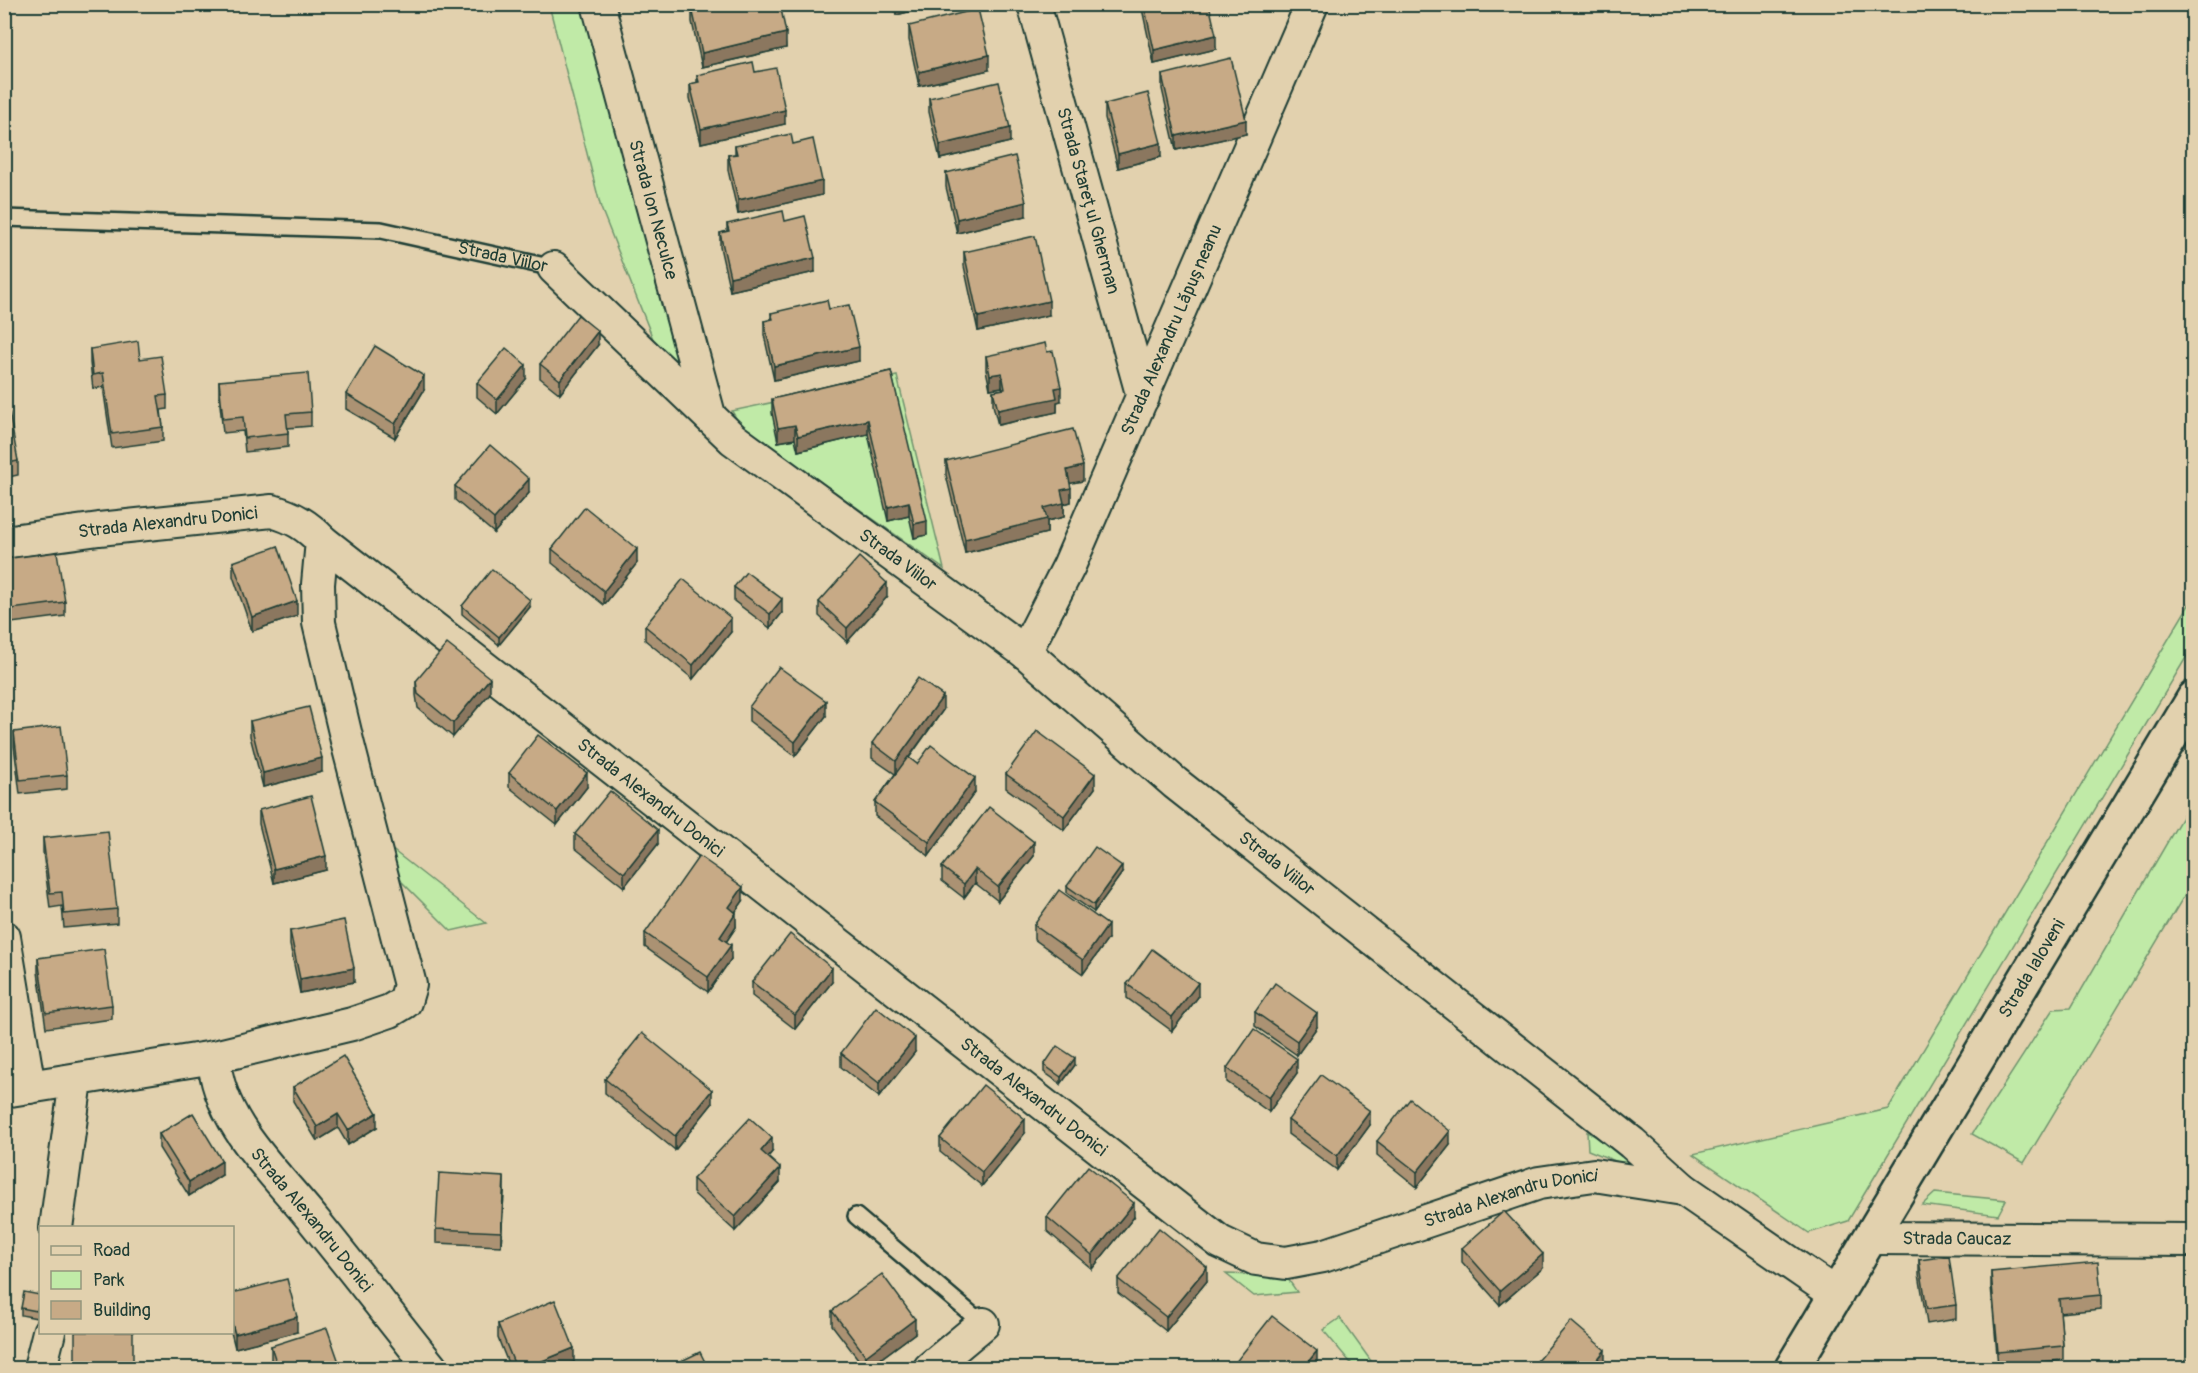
<svg xmlns="http://www.w3.org/2000/svg" width="2198" height="1373" font-family="Pangolin,sans-serif">
<style>
.green{fill:#c0eaa7;stroke:#70946e;stroke-width:1.5}
.lines{fill:none;stroke-linecap:round;stroke-linejoin:round}
.service-casing{stroke:#1f3d34;stroke-width:20}
.minor-casing{stroke:#1f3d34;stroke-width:36}
.tertiary-casing{stroke:#1f3d34;stroke-width:38}
.service{stroke:#e2d1ae;stroke-width:15}
.minor{stroke:#e2d1ae;stroke-width:32}
.tertiary{stroke:#e2d1ae;stroke-width:33}
.wall{fill:#ab9273;stroke:#1f3d34;stroke-width:1.5}
.shaded-wall{fill:#8b775e;stroke:#1f3d34;stroke-width:1.5}
.building{fill:#c7aa86;stroke:#1f3d34;stroke-width:1.5}
.labels{text-anchor:middle;stroke-width:4.5;stroke-linejoin:round;paint-order:stroke}
.street-label{font-size:18px;fill:#1f3d34;stroke:#e2d1ae}
</style>
<rect width="100%" height="100%" fill="#e2d1ae"/>
<filter id="ink" filterUnits="userSpaceOnUse"><feTurbulence type="fractalNoise" baseFrequency=".0167" numOctaves="2"/><feDisplacementMap in="SourceGraphic" scale="12" xChannelSelector="R" yChannelSelector="G"/><feConvolveMatrix kernelMatrix="1 2 1 2 8 2 1 2 1" color-interpolation-filters="sRGB"/></filter>
<g filter="url(#ink)">
<g class="green">
<polygon points="549,5 585,5 683,371 655,344 601,208"/>
<polygon points="897,376 944,569 740,425 732,411"/>
<polygon points="2193,598 2193,646 1848,1221 1809,1233 1693,1154 1888,1109"/>
<polygon points="2193,798 2193,881 2024,1163 1972,1134 2053,1009 2071,1008"/>
<polygon points="390,848 486,923 451,931 400,880"/>
<polygon points="1587,1132 1624,1149 1640,1171 1588,1150"/>
<polygon points="1935,1193 2006,1200 1998,1215 1922,1205"/>
<polygon points="1226,1274 1286,1276 1297,1292 1254,1296"/>
<polygon points="1340,1318 1376,1368 1355,1368 1323,1330"/>
</g>
<g class="lines">
<g class="service-casing">
<g id="service">
<path id="s1" d="M4 218 381 230 554 268"/>
<polyline points="856,1216 983,1324"/>
</g>
</g>
<g class="minor-casing">
<g id="minor">
<path id="s2" d="M598 4 709 415"/>
<path id="s3" d="M1034 4 1143 397"/>
<path id="s4" d="M554 268 733 439 1025 652 1175 783 1632 1143 1683 1189"/>
<path id="s5" d="M322 541 318 584 319 623 348 745 410 985 405 1002 390 1011 352 1024 214 1057C217 1122 277 1174 315 1222 354 1270 392 1319 431 1368"/>
<path id="s6" d="M4 542 99 529 272 511C293 517 307 525 322 541L1220 1242 1256 1259 1286 1263 1323 1256 1539 1183 1594 1175 1683 1189 1837 1295"/>
<path id="s7" d="M1025 652 1069 566 1312 4"/>
<polyline points="4,937 29,1087"/>
<polyline points="4,1091 214,1057"/>
<polyline points="56,1228 76,1080"/>
<path id="s8" d="M1871 1238 2194 1240"/>
<polyline points="40,1368 49,1332"/>
<polyline points="930,1368 983,1324"/>
</g>
</g>
<g class="tertiary-casing">
<g id="tertiary">
<path id="s9" d="M1792 1368 2194 698"/>
</g>
</g>
<use href="#service" class="service"/>
<use href="#minor" class="minor"/>
<use href="#tertiary" class="tertiary"/>
</g>
<g class="wall">
<polygon points="699,4 780,4 786,48 702,67 692,22 692,8 699,7"/>
<polygon points="894,4 939,4 896,15"/>
<polygon points="1141,4 1209,4 1216,49 1154,64"/>
<polygon points="909,26 989,70 919,86 909,40"/>
<polygon points="755,72 785,124 701,143 690,98 690,84 697,83 697,75"/>
<polygon points="1162,75 1246,134 1176,150 1162,89"/>
<polygon points="929,98 1010,142 940,159 929,112"/>
<polygon points="1105,104 1161,157 1118,168 1105,118"/>
<polygon points="793,144 822,195 738,214 728,170 728,155 735,154 735,146"/>
<polygon points="946,173 1026,216 957,233 946,187"/>
<polygon points="785,221 815,272 730,291 720,247 720,233 727,231 727,224"/>
<polygon points="964,252 1049,315 978,331 964,266"/>
<polygon points="829,309 859,361 774,380 764,335 764,321 771,320 771,313"/>
<polygon points="598,345 560,394 540,378 540,364"/>
<polygon points="90,349 167,395 167,409 161,410 163,427 163,441 112,448 103,387 93,389 90,363"/>
<polygon points="986,356 1061,401 1057,402 1057,412 998,425 993,405 993,391 1003,389 1002,387 990,389 986,370"/>
<polygon points="891,371 927,535 914,538 909,516 888,521 868,434 798,451 795,439 778,442 772,413 772,399"/>
<polygon points="526,379 497,414 477,397 477,383"/>
<polygon points="219,381 311,412 311,426 288,428 288,447 245,452 243,431 223,433 219,395"/>
<polygon points="424,390 395,438 346,409 346,394"/>
<polygon points="4,407 18,461 18,475 4,478"/>
<polygon points="946,461 1083,481 1070,483 1071,502 1064,504 1064,517 1047,521 1047,533 965,553 946,475"/>
<polygon points="455,486 529,493 494,533 455,500"/>
<polygon points="552,549 637,563 604,605 552,563"/>
<polygon points="4,559 65,602 65,616 4,624"/>
<polygon points="233,562 297,616 252,631 233,576"/>
<polygon points="734,587 782,613 770,628 734,601"/>
<polygon points="887,597 847,642 819,616 819,602"/>
<polygon points="462,606 530,607 499,645 462,614"/>
<polygon points="645,626 731,632 693,679 645,640"/>
<polygon points="416,681 490,693 453,737 418,708 416,695"/>
<polygon points="749,707 826,716 795,756 749,721"/>
<polygon points="943,710 909,758 917,764 975,792 929,856 875,816 875,802 895,774 872,758 872,743"/>
<polygon points="250,721 322,772 263,787 250,736"/>
<polygon points="14,732 67,775 67,789 20,794 14,746"/>
<polygon points="509,773 587,787 557,825 509,787"/>
<polygon points="1006,774 1095,788 1064,830 1006,788"/>
<polygon points="259,810 326,870 274,883 259,824"/>
<polygon points="575,834 658,844 624,887 575,848"/>
<polygon points="43,838 117,909 117,923 64,928 62,906 50,908 43,852"/>
<polygon points="1034,856 998,901 975,883 964,898 942,881 942,867"/>
<polygon points="1122,873 1094,912 1067,893 1067,886"/>
<polygon points="743,901 735,912 736,927 726,942 731,959 708,992 645,947 645,933"/>
<polygon points="1034,925 1108,939 1083,974 1034,939"/>
<polygon points="290,931 354,982 300,993 290,945"/>
<polygon points="38,958 112,1005 112,1019 46,1028 38,972"/>
<polygon points="752,982 832,982 795,1029 752,996"/>
<polygon points="1127,984 1198,997 1172,1031 1127,998"/>
<polygon points="1255,1012 1317,1027 1297,1055 1255,1026"/>
<polygon points="915,1052 879,1097 841,1067 841,1053"/>
<polygon points="1044,1065 1075,1065 1061,1084 1044,1072"/>
<polygon points="1227,1068 1297,1073 1269,1112 1227,1082"/>
<polygon points="605,1079 712,1104 675,1150 605,1093"/>
<polygon points="293,1087 377,1127 348,1145 338,1128 317,1141 293,1101"/>
<polygon points="1288,1120 1370,1125 1337,1170 1288,1134"/>
<polygon points="1025,1133 982,1186 940,1152 940,1138"/>
<polygon points="159,1134 222,1175 189,1196 159,1148"/>
<polygon points="1377,1141 1450,1145 1417,1187 1377,1155"/>
<polygon points="772,1152 768,1157 780,1182 735,1231 693,1193 693,1179"/>
<polygon points="504,1191 501,1246 436,1243 436,1229"/>
<polygon points="1047,1217 1134,1217 1092,1269 1047,1231"/>
<polygon points="1462,1248 1543,1268 1500,1305 1462,1262"/>
<polygon points="1919,1260 1956,1305 1956,1319 1927,1324 1919,1274"/>
<polygon points="1991,1272 2101,1295 2101,1309 2060,1313 2063,1346 2063,1360 1998,1366 1991,1286"/>
<polygon points="1118,1279 1207,1281 1166,1331 1118,1293"/>
<polygon points="232,1293 297,1332 235,1348 231,1332 232,1332"/>
<polygon points="40,1302 37,1318 21,1315 21,1308"/>
<polygon points="832,1311 915,1333 868,1368 865,1368 832,1325"/>
<polygon points="498,1324 574,1362 559,1368 510,1368 498,1338"/>
<polygon points="271,1346 341,1368 273,1368 271,1360"/>
</g>
<g class="shaded-wall">
<polygon points="896,4 939,4 896,15"/>
<polygon points="786,33 786,48 702,67 702,53"/>
<polygon points="1216,35 1216,49 1154,64 1154,50"/>
<polygon points="989,55 989,70 919,86 919,72"/>
<polygon points="785,110 785,124 701,143 701,129"/>
<polygon points="1246,120 1246,134 1176,150 1176,136"/>
<polygon points="1010,128 1010,142 940,159 940,145"/>
<polygon points="1161,143 1161,157 1118,168 1118,154"/>
<polygon points="822,181 822,195 738,214 738,200"/>
<polygon points="1026,202 1026,216 957,233 957,219"/>
<polygon points="815,258 815,272 730,291 730,277"/>
<polygon points="1049,301 1049,315 978,331 978,317"/>
<polygon points="598,331 598,345 560,394 560,380"/>
<polygon points="859,347 859,361 774,380 774,366"/>
<polygon points="526,365 526,379 497,414 497,400"/>
<polygon points="1002,373 1002,387 990,389 990,375"/>
<polygon points="424,376 424,390 395,438 395,424"/>
<polygon points="1061,387 1061,401 1057,402 1057,412 998,425 998,410 1055,388"/>
<polygon points="868,420 868,434 798,451 798,436"/>
<polygon points="795,425 795,439 778,442 778,428"/>
<polygon points="1083,466 1083,481 1067,484 1067,470"/>
<polygon points="529,479 529,493 494,533 494,519"/>
<polygon points="1071,488 1071,502 1064,504 1064,517 1047,521 1047,533 965,553 965,539 1061,490"/>
<polygon points="909,502 909,516 888,521 888,507"/>
<polygon points="927,521 927,535 914,538 914,524"/>
<polygon points="637,549 637,563 604,605 604,591"/>
<polygon points="887,583 887,597 847,642 847,628"/>
<polygon points="782,599 782,613 770,628 770,614"/>
<polygon points="530,600 530,607 499,645 499,637"/>
<polygon points="297,601 297,616 252,631 252,617"/>
<polygon points="731,618 731,632 693,679 693,665"/>
<polygon points="490,678 490,693 453,737 453,723"/>
<polygon points="943,696 943,710 896,775 896,761"/>
<polygon points="826,701 826,716 795,756 795,742"/>
<polygon points="322,758 322,772 263,787 263,773"/>
<polygon points="587,773 587,787 557,825 557,811"/>
<polygon points="1095,774 1095,788 1064,830 1064,816"/>
<polygon points="975,778 975,792 929,856 929,842"/>
<polygon points="658,830 658,844 624,887 624,873"/>
<polygon points="1034,842 1034,856 998,901 998,887"/>
<polygon points="326,856 326,870 274,883 274,869"/>
<polygon points="1122,866 1122,873 1094,912 1094,905"/>
<polygon points="975,869 975,883 964,898 964,884"/>
<polygon points="743,887 743,901 729,921 729,907"/>
<polygon points="736,913 736,927 720,951 720,937"/>
<polygon points="1108,925 1108,939 1083,974 1083,960"/>
<polygon points="731,945 731,959 708,992 708,977"/>
<polygon points="354,968 354,982 300,993 300,979"/>
<polygon points="832,968 832,982 795,1029 795,1015"/>
<polygon points="1198,983 1198,997 1172,1031 1172,1017"/>
<polygon points="1317,1013 1317,1027 1297,1055 1297,1041"/>
<polygon points="915,1038 915,1052 879,1097 879,1083"/>
<polygon points="1075,1058 1075,1065 1061,1084 1061,1077"/>
<polygon points="1297,1059 1297,1073 1269,1112 1269,1098"/>
<polygon points="712,1090 712,1104 675,1150 675,1136"/>
<polygon points="1370,1111 1370,1125 1337,1170 1337,1156"/>
<polygon points="377,1113 377,1127 348,1145 348,1130"/>
<polygon points="338,1114 338,1128 317,1141 317,1127"/>
<polygon points="1025,1119 1025,1133 982,1186 982,1172"/>
<polygon points="1450,1131 1450,1145 1417,1187 1417,1172"/>
<polygon points="772,1138 772,1152 761,1165 761,1151"/>
<polygon points="222,1161 222,1175 189,1196 189,1182"/>
<polygon points="780,1168 780,1182 735,1231 735,1217"/>
<polygon points="504,1177 504,1191 501,1246 501,1232"/>
<polygon points="1134,1203 1134,1217 1092,1269 1092,1255"/>
<polygon points="1543,1254 1543,1268 1500,1305 1500,1291"/>
<polygon points="1207,1267 1207,1281 1166,1331 1166,1317"/>
<polygon points="40,1295 40,1302 37,1318 37,1311"/>
<polygon points="297,1317 297,1332 235,1348 235,1334"/>
<polygon points="915,1319 915,1333 868,1368 866,1368 866,1356"/>
<polygon points="574,1348 574,1362 559,1368 525,1368"/>
<polygon points="1605,1350 1605,1364 1601,1368 1597,1360"/>
<polygon points="1317,1351 1317,1365 1314,1368 1303,1368"/>
</g>
<g class="building">
<polygon points="700,4 780,4 786,33 702,53 692,8 701,6"/>
<polygon points="1144,4 1209,4 1216,35 1154,50"/>
<polygon points="978,9 989,55 919,72 909,26"/>
<polygon points="1231,58 1246,120 1176,136 1162,75"/>
<polygon points="753,62 755,72 776,68 785,110 701,129 690,84 699,82 697,75"/>
<polygon points="999,82 1010,128 940,145 929,98"/>
<polygon points="1148,93 1161,143 1118,154 1105,104"/>
<polygon points="791,134 793,144 813,139 822,181 738,200 728,155 737,154 735,146"/>
<polygon points="1015,156 1026,202 957,219 946,173"/>
<polygon points="783,211 785,221 805,216 815,258 730,277 720,233 729,231 727,224"/>
<polygon points="1035,236 1049,301 978,317 964,252"/>
<polygon points="827,300 829,309 849,305 859,347 774,366 764,321 773,319 771,313"/>
<polygon points="578,315 598,331 560,380 540,364"/>
<polygon points="138,341 140,359 161,356 167,395 158,396 163,427 112,434 103,373 93,375 90,349"/>
<polygon points="1045,343 1047,352 1053,351 1061,387 1055,388 1057,398 998,410 993,391 1005,389 1002,373 990,375 986,356"/>
<polygon points="375,346 424,376 395,424 346,394"/>
<polygon points="506,348 526,365 497,400 477,383"/>
<polygon points="891,371 927,521 914,524 909,502 888,507 868,420 798,436 795,425 778,428 772,399"/>
<polygon points="308,373 311,412 286,414 288,433 245,438 243,417 223,419 219,381"/>
<polygon points="8,406 18,461 4,464 4,407"/>
<polygon points="1073,429 1083,466 1067,470 1071,488 1061,490 1064,503 1044,508 1047,519 965,539 946,461"/>
<polygon points="490,445 529,479 494,519 455,486"/>
<polygon points="585,507 637,549 604,591 552,549"/>
<polygon points="278,546 297,601 252,617 233,562"/>
<polygon points="57,552 65,602 4,610 4,559"/>
<polygon points="859,557 887,583 847,628 819,602"/>
<polygon points="492,569 530,600 499,637 462,606"/>
<polygon points="746,572 782,599 770,614 734,587"/>
<polygon points="683,579 731,618 693,665 645,626"/>
<polygon points="447,644 490,678 453,723 418,694 416,681"/>
<polygon points="779,667 826,701 795,742 749,707"/>
<polygon points="918,678 943,696 896,761 872,743"/>
<polygon points="309,707 322,758 263,773 250,721"/>
<polygon points="61,726 67,775 20,780 14,732"/>
<polygon points="1037,731 1095,774 1064,816 1006,774"/>
<polygon points="538,735 587,773 557,811 509,773"/>
<polygon points="931,745 975,778 929,842 875,802 908,757 917,764"/>
<polygon points="610,791 658,830 624,873 575,834"/>
<polygon points="311,796 326,856 274,869 259,810"/>
<polygon points="989,807 1034,842 998,887 975,869 964,884 942,867"/>
<polygon points="108,831 117,909 64,914 62,892 50,893 43,838"/>
<polygon points="1095,847 1122,866 1094,905 1067,886"/>
<polygon points="699,856 743,887 729,907 736,913 720,937 731,945 708,977 645,933"/>
<polygon points="1059,890 1108,925 1083,960 1034,925"/>
<polygon points="344,920 354,968 300,979 290,931"/>
<polygon points="790,934 832,968 795,1015 752,982"/>
<polygon points="104,949 112,1005 46,1013 38,958"/>
<polygon points="1152,949 1198,983 1172,1017 1127,984"/>
<polygon points="1275,983 1317,1013 1297,1041 1255,1012"/>
<polygon points="876,1007 915,1038 879,1083 841,1053"/>
<polygon points="1254,1029 1297,1059 1269,1098 1227,1068"/>
<polygon points="642,1033 712,1090 675,1136 605,1079"/>
<polygon points="1057,1046 1075,1058 1061,1077 1044,1065"/>
<polygon points="343,1056 377,1113 348,1130 338,1114 317,1127 293,1087"/>
<polygon points="1321,1075 1370,1111 1337,1156 1288,1120"/>
<polygon points="983,1085 1025,1119 982,1172 940,1138"/>
<polygon points="1410,1099 1450,1131 1417,1172 1377,1141"/>
<polygon points="193,1113 222,1161 189,1182 159,1134"/>
<polygon points="750,1118 772,1138 761,1151 780,1168 735,1217 693,1179"/>
<polygon points="1088,1166 1134,1203 1092,1255 1047,1217"/>
<polygon points="439,1173 504,1177 501,1232 436,1229"/>
<polygon points="1504,1211 1543,1254 1500,1291 1462,1248"/>
<polygon points="1159,1228 1207,1267 1166,1317 1118,1279"/>
<polygon points="1949,1256 1956,1305 1927,1309 1919,1260"/>
<polygon points="2098,1262 2101,1295 2059,1299 2063,1346 1998,1352 1991,1272"/>
<polygon points="882,1274 915,1319 866,1356 832,1311"/>
<polygon points="287,1279 297,1317 235,1334 232,1323 232,1293"/>
<polygon points="24,1292 40,1295 37,1311 21,1308"/>
<polygon points="555,1300 574,1348 525,1368 516,1368 498,1324"/>
<polygon points="1272,1316 1317,1351 1303,1368 1231,1368"/>
<polygon points="1571,1321 1605,1350 1597,1360 1607,1368 1531,1368"/>
<polygon points="327,1328 341,1368 278,1368 271,1346"/>
<rect x="75" y="1332" width="58" height="36"/>
<polygon points="2191,1342 2193,1343 2193,1368 2187,1368"/>
<polygon points="700,1352 708,1368 667,1368"/>
</g>
</g>
<g class="labels">
<g class="street-label">
<text dy="6" stroke="none"><textPath href="#s3" startOffset="204">Strada Starețul Gherman</textPath></text>
<text dy="6" stroke="none"><textPath href="#s2" startOffset="213">Strada Ion Neculce</textPath></text>
<text dy="6" stroke="none"><textPath href="#s1" startOffset="502">Strada Viilor</textPath></text>
<text dy="6" stroke="none"><textPath href="#s7" startOffset="354">Strada Alexandru Lăpușneanu</textPath></text>
<text dy="6" stroke="none"><textPath href="#s6" startOffset="165">Strada Alexandru Donici</textPath></text>
<text dy="6" stroke="none"><textPath href="#s4" startOffset="452">Strada Viilor</textPath></text>
<text dy="6" stroke="none"><textPath href="#s6" startOffset="746">Strada Alexandru Donici</textPath></text>
<text dy="6" stroke="none"><textPath href="#s4" startOffset="938">Strada Viilor</textPath></text>
<text dy="6" stroke="none"><textPath href="#s9" startOffset="466">Strada Ialoveni</textPath></text>
<text dy="6" stroke="none"><textPath href="#s6" startOffset="1232">Strada Alexandru Donici</textPath></text>
<text dy="6" stroke="none"><textPath href="#s6" startOffset="1773">Strada Alexandru Donici</textPath></text>
<text dy="6" stroke="none"><textPath href="#s5" startOffset="866">Strada Alexandru Donici</textPath></text>
<text dy="6" stroke="none"><textPath href="#s8" startOffset="86">Strada Caucaz</textPath></text>
</g>
</g>
<rect width="2198" height="1373" fill="none" stroke="#e2d1ae" stroke-width="24"/>
<rect x="12" y="12" width="2174" height="1349" fill="none" stroke="#1f3d34" stroke-width="2" filter="url(#ink)"/>
<rect x="39" y="1226" width="195" height="108" fill="#e2d1ae" stroke="#94967d" stroke-width="1.5"/>
<rect x="51" y="1246" width="30" height="9" fill="#e2d1ae" stroke="#94967d" stroke-width="1.5"/>
<text x="93" y="1256" font-size="18" fill="#1f3d34">Road</text>
<rect x="51" y="1271" width="30" height="18" fill="#c0eaa7" stroke="#94967d" stroke-width="1.5"/>
<text x="93" y="1286" font-size="18" fill="#1f3d34">Park</text>
<rect x="51" y="1301" width="30" height="18" fill="#c7aa86" stroke="#94967d" stroke-width="1.5"/>
<text x="93" y="1316" font-size="18" fill="#1f3d34">Building</text>
</svg>
